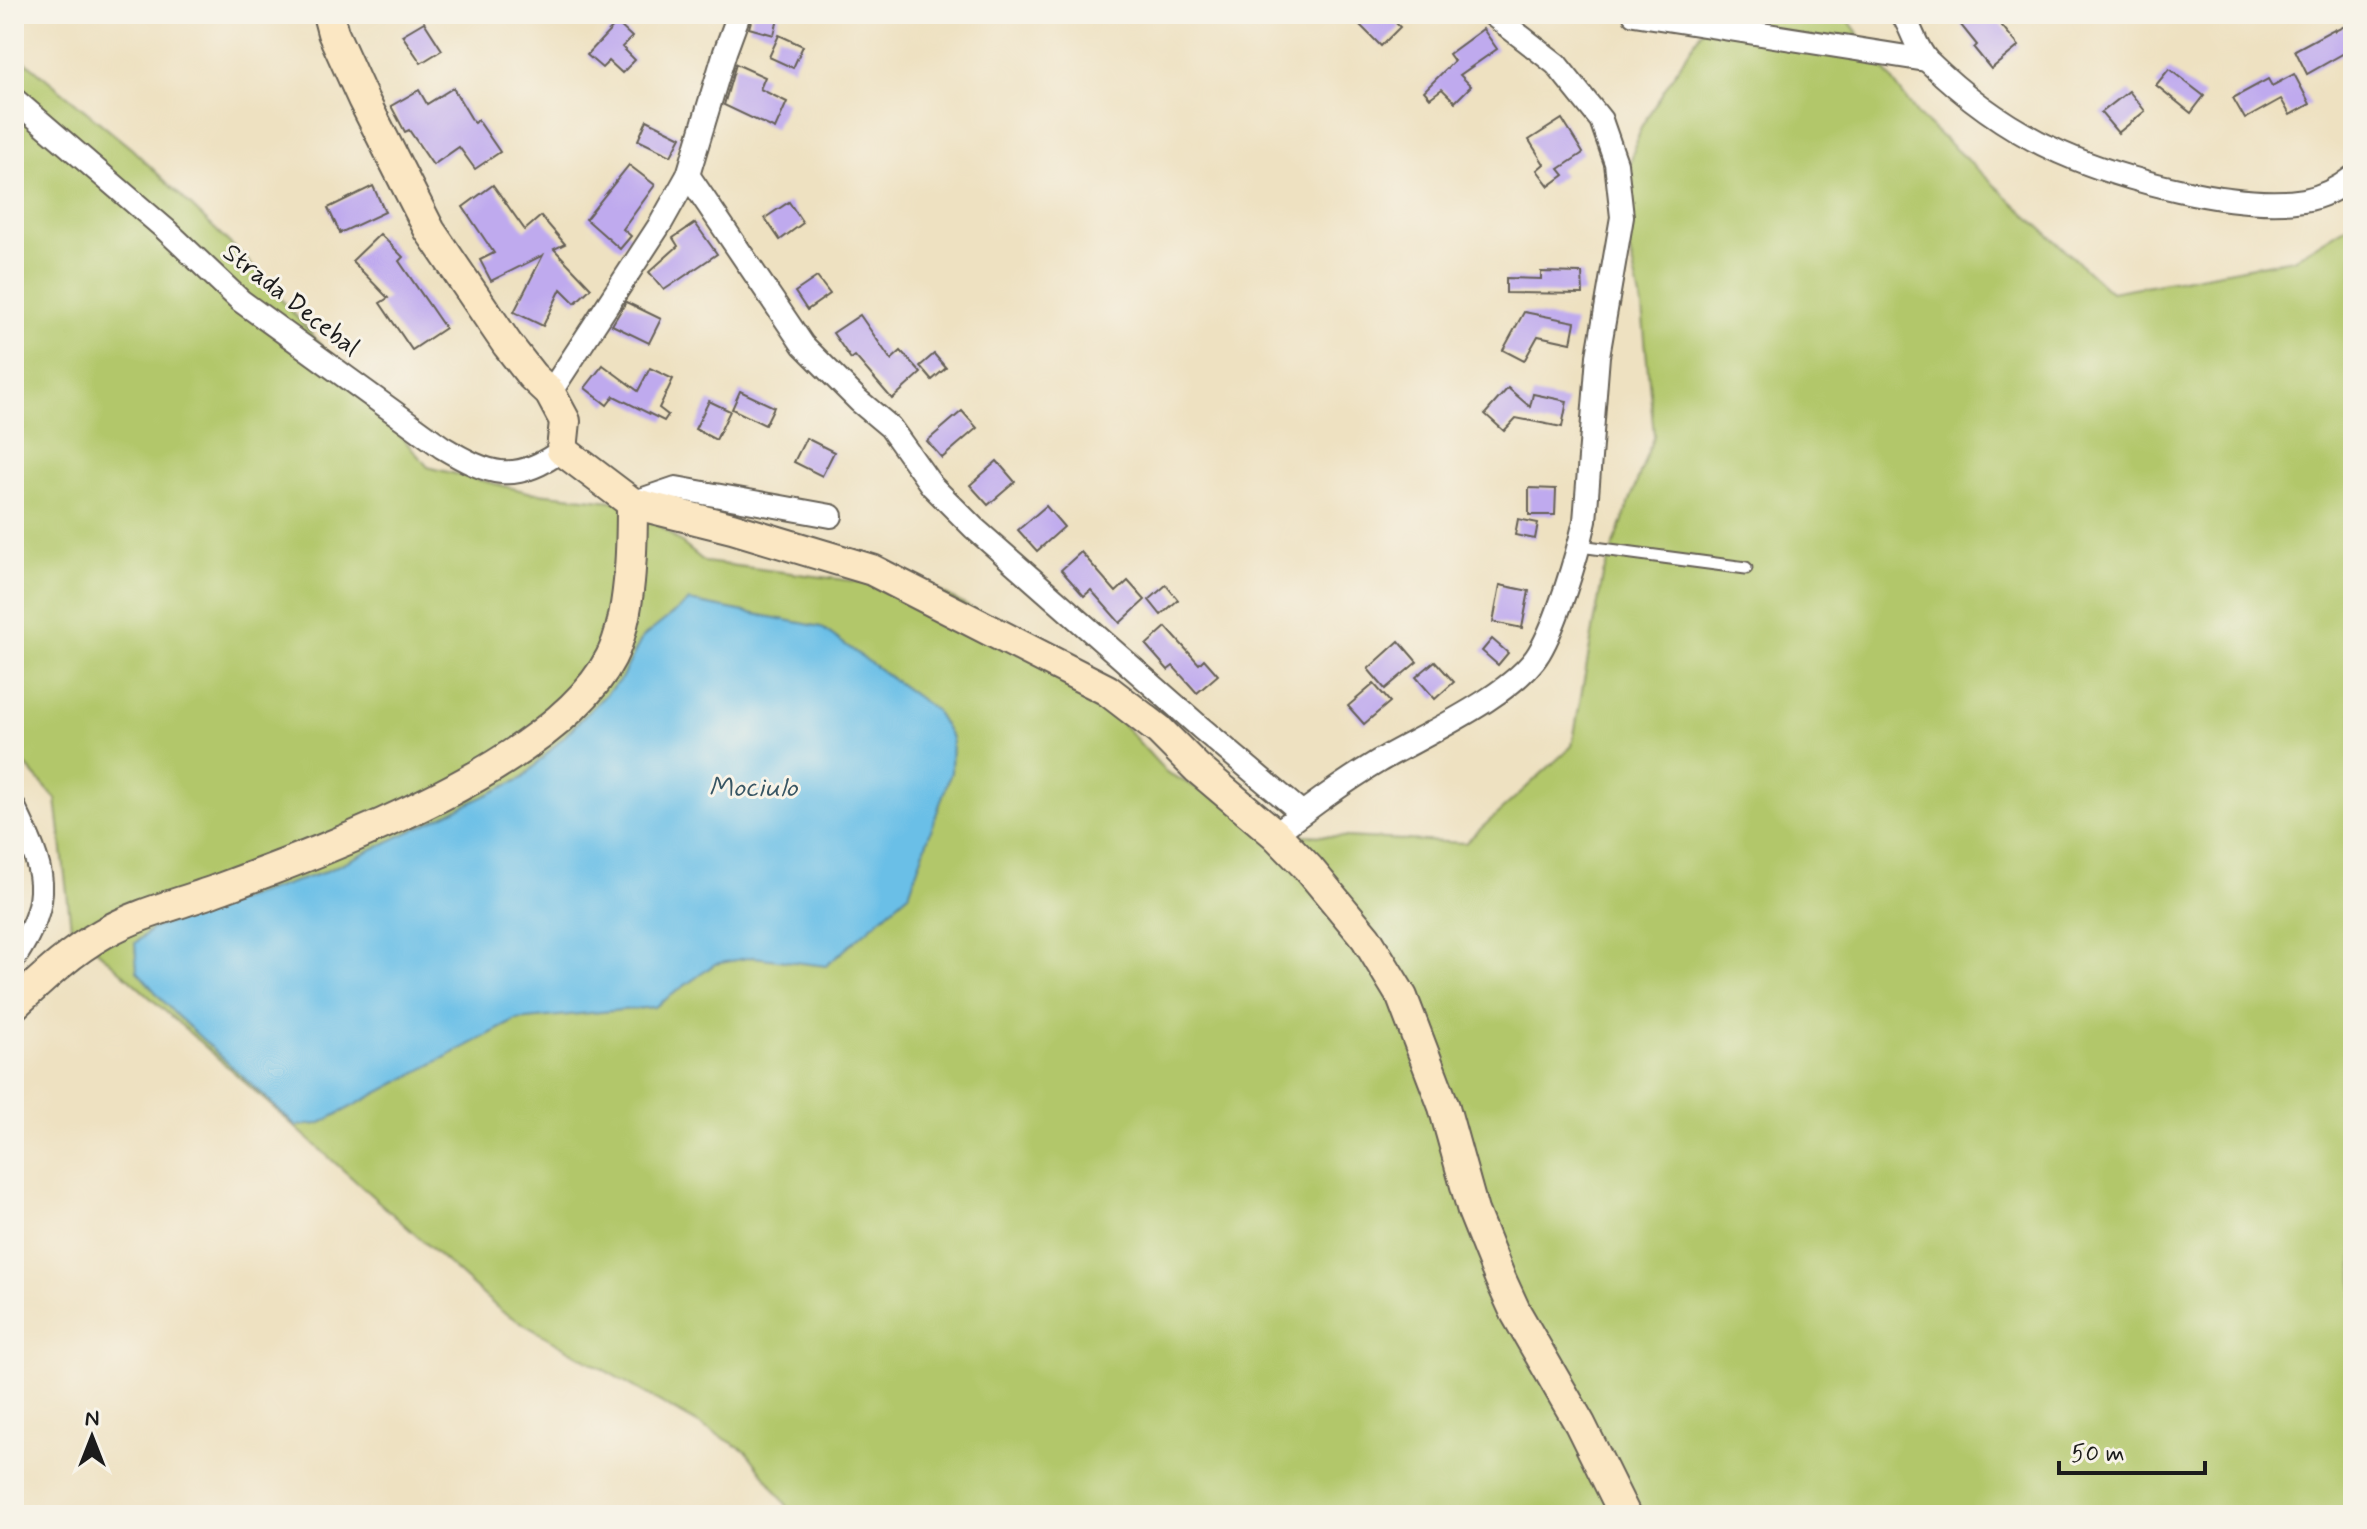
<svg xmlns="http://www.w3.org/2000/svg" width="2367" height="1529" font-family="Mynerve,sans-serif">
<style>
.green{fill:#b2c76b;stroke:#677244;stroke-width:2}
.water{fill:#6abfe7;stroke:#436e82;stroke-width:2}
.building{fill:#bfaaee}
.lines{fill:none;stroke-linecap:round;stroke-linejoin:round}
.lane-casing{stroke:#666156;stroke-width:15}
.street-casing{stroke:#666156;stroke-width:26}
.secondary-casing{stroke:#666156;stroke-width:34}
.lane{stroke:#fff;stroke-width:11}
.street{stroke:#fff;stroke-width:22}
.secondary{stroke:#fbe7c3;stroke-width:30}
.labels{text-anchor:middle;stroke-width:6;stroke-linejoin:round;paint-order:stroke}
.street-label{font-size:26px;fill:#1c1c1c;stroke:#f7f3e8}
.water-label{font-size:28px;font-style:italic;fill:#375563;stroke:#f7f3e8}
</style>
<rect width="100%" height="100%" fill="#f7f3e8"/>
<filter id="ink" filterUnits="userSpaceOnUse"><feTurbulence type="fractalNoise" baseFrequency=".0125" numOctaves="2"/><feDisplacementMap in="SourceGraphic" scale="16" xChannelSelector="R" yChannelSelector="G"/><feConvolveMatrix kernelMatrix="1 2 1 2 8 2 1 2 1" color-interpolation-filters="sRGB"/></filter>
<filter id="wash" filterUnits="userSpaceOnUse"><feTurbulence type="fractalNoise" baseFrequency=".006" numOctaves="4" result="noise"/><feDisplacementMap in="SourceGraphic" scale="32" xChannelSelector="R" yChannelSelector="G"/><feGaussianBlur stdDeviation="1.8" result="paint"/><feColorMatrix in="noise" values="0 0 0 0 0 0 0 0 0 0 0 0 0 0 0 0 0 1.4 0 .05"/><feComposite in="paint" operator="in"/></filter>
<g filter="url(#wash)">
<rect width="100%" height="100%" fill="#eee1c1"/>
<polygon class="green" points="1712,14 1844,14 1917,114 2111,292 2293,259 2353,222 2353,1515 794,1515 746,1451 501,1311 71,927 56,799 14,752 14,52 132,149 244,257 428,467 528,492 632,503 705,562 940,592 1059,654 1166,772 1285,834 1465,843 1572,746 1603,575 1654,435 1642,308 1619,201 1641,127"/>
<polygon class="water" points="689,601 821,627 935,710 952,738 951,772 909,894 826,966 753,957 715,964 655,1007 516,1020 319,1124 296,1126 173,1012 137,971 135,943 153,928 322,873 523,778 621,679 642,638"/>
<g id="blocks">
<g class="building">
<polygon points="753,14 779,14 774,35 749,28"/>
<polygon points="1349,14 1387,14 1400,27 1381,46"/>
<polygon points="1952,14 1992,14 2019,46 1991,69 1974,48 1977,45"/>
<polygon points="424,22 442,50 421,63 402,35"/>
<polygon points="2353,22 2353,48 2307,74 2295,50 2334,29 2335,31"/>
<polygon points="617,23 632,37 622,47 635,60 622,73 609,61 602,68 587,55"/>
<polygon points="1483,29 1497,49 1460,75 1471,86 1455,102 1442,89 1430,98 1424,91 1454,61 1449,54"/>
<polygon points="779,35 803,46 793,68 769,57"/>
<polygon points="736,64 765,77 760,89 787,102 775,129 724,105"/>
<polygon points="2169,69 2204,96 2191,113 2156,85"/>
<polygon points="2294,74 2310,104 2290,115 2281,99 2245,119 2233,98 2268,79 2272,86"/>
<polygon points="453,88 474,123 478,120 500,152 475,169 459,147 433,165 409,130 405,132 391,106 419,90 427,104"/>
<polygon points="2129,91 2145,111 2118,133 2101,113"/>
<polygon points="1562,119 1583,153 1559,169 1564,175 1549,186 1537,170 1544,164 1529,140"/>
<polygon points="647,120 681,137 671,156 638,140"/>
<polygon points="629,165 655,185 623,229 631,236 620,249 586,219"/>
<polygon points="493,185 525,230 541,216 565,244 554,249 591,288 575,303 561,289 543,326 514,312 543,255 491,281 480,260 494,253 463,207"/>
<polygon points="373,186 385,212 340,233 328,208"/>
<polygon points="789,202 803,223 780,240 765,218"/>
<polygon points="695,223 717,254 664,290 649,272 678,246 673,238"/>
<polygon points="380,234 403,257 399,261 445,328 412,350 380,303 388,298 352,261"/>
<polygon points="1541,272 1582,273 1583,294 1506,293 1506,278 1541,279"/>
<polygon points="817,277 830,294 807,310 795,292"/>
<polygon points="626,302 661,319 649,343 612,325"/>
<polygon points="1524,312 1575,322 1571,343 1538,336 1524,361 1503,350"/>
<polygon points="860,315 891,360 901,351 921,373 892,399 855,356 851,359 833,333"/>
<polygon points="934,354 946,368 932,380 920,366"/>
<polygon points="603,365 638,391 650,368 673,379 659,408 668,415 664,421 614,396 607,405 585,388"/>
<polygon points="1508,388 1530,407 1533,394 1567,401 1562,427 1516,418 1504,431 1485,414"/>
<polygon points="740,391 774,407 765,425 732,409"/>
<polygon points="709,401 730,411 716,440 695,429"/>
<polygon points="962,411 977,428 942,458 927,441"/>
<polygon points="806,438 834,452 822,476 794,462"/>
<polygon points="997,461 1015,482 988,505 970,485"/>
<polygon points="1529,488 1556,489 1555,515 1529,515"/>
<polygon points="1046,506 1064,527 1037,551 1018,530"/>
<polygon points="1518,519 1538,523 1535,539 1515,535"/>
<polygon points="1081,552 1116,592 1128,581 1145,600 1120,623 1091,590 1084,596 1061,570"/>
<polygon points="1166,585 1178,600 1161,615 1149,600"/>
<polygon points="1500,585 1529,591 1522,628 1493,622"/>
<polygon points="1166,627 1199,664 1204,659 1218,675 1197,693 1173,666 1168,670 1146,645"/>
<polygon points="1492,639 1508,653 1498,665 1482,651"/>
<polygon points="1399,641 1417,662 1385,689 1368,669"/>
<polygon points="1435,661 1454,682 1435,699 1416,677"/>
<polygon points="1374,684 1390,702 1364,724 1348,706"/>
</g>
</g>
</g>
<g filter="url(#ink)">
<use href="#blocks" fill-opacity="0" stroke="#666156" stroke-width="2"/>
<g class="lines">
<g class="lane-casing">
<polyline id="lane" points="1580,546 1746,568"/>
</g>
<g class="street-casing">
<g id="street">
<polyline points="1634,14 1926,60"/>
<path d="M1902 14C1912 28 1916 50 1929 62 1966 98 2012 131 2059 152 2120 179 2238 211 2304 200 2322 197 2339 188 2353 177"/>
<path d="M14 99 165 229 241 301 442 447C489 475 515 485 562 450"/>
<polyline points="688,175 803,345 859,401 890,427 932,486 974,528 1201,728 1302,813"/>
<polyline points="550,393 661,223 688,175 725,52 739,14"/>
<polyline points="632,503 676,488 831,516"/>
<path d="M14 807C45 871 55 896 14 959"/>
<path d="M1275 834C1309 808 1342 783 1379 761 1422 736 1515 694 1539 653 1557 623 1577 556 1585 521L1598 356 1622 217 1616 163 1601 120 1556 64 1492 14"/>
</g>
</g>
<g class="secondary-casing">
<g id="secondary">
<polyline points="328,14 333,33 363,99 430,231 507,344 532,376 550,393 565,421 562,450 632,503 732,528 872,570 1107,690 1159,730 1197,768 1275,834 1309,869 1366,938 1402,997 1444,1107 1473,1211 1500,1278 1516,1313 1580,1424 1625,1515"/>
<path d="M14 1005C42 979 70 952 104 933 141 912 183 903 222 888 331 848 557 764 611 657 631 617 632 547 632 503"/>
</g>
</g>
<use href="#lane" class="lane"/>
<use href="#street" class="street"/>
<use href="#secondary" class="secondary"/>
</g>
</g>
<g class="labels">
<g class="street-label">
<text transform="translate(292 299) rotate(38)" y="9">Strada Decebal</text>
</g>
<g class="water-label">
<text x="753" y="796">Mociulo</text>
</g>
</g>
<rect width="2367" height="1529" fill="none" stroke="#f7f3e8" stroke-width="48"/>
<g transform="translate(92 1437)" stroke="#f7f3e8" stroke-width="6" paint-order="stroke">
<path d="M0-6L14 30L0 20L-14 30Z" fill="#1c1c1c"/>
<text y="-12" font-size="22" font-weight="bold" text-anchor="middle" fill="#1c1c1c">N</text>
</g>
<path d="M2059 1461v12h146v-12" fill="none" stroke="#1c1c1c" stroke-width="4"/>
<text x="2071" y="1461" font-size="24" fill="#1c1c1c" stroke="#f7f3e8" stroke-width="6" paint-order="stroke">50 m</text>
</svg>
